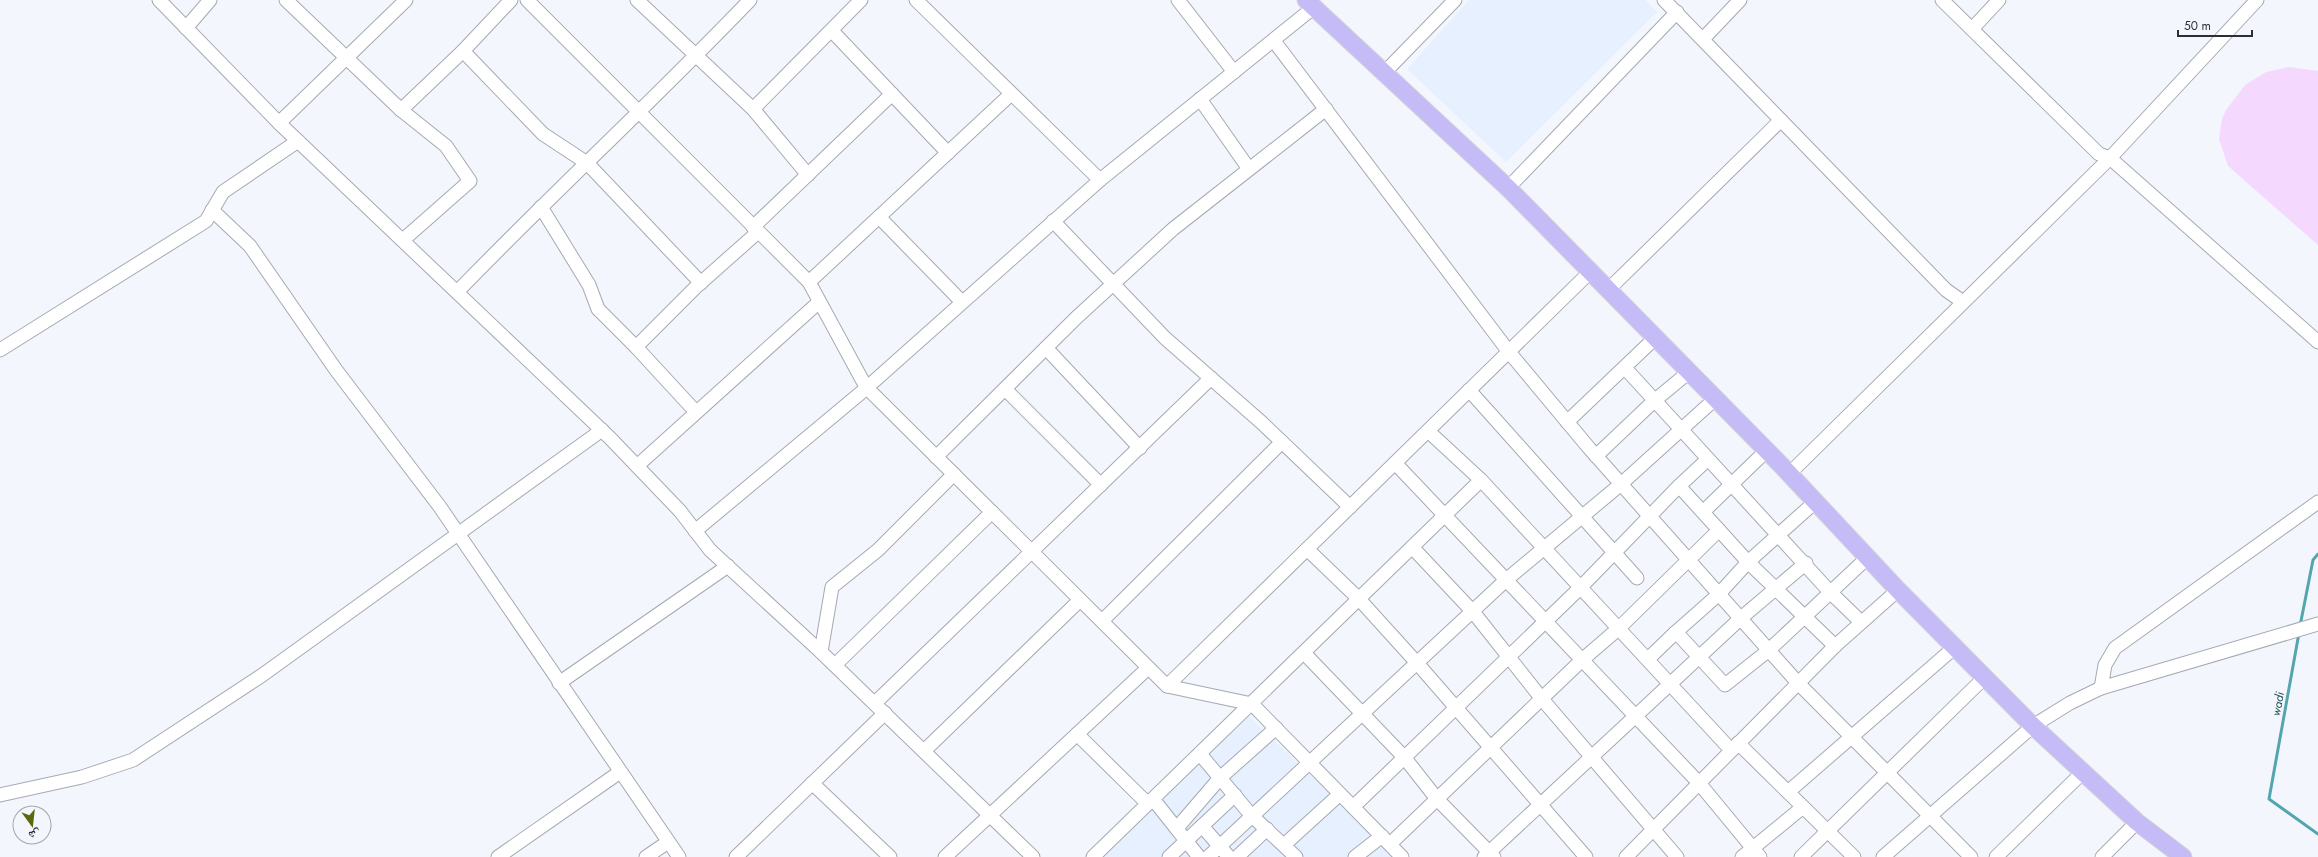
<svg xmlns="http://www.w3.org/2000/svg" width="2318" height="857" font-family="Jost,'Noto Naskh Arabic',sans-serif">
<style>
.built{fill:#e7f0ff}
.green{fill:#f5d8fe}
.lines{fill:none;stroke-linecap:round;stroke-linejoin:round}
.stream{stroke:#54a5ae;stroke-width:3}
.minor-casing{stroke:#a5a9b1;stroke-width:15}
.major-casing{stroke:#d5d5d6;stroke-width:19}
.minor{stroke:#fff;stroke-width:13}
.major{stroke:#c5bcf7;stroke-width:17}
.labels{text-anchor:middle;stroke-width:3.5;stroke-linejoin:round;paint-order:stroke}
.water-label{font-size:12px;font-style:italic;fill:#1f5256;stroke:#f3f7fd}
</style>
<rect width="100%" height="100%" fill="#f3f7fd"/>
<g class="built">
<polygon points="1469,0 1645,0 1657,12 1506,162 1407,69"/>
<polygon points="1240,707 1394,857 1084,857"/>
</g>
<polygon class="green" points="2289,67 2318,71 2318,245 2228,166 2219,139 2222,119 2226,110 2245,85 2266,72"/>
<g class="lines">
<g class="stream">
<polyline points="2300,626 2313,560 2318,554"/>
<polyline points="2299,633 2269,799 2318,834"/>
</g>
<g class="minor-casing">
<g id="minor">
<polyline points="159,0 279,123 610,438 680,511 710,550 821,652 1033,857"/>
<polyline points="286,0 401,110 446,146 470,181 403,240"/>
<polyline points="527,0 809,282 866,387 1167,686 1252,704 1402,857"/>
<polyline points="637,0 753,109 808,175"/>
<polyline points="916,0 1100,180"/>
<polyline points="1178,0 1234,72"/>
<polyline points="1664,0 1946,290 1963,302"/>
<polyline points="1942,0 2099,154 2110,158 2318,342"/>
<polyline points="186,28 210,0"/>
<polyline points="1972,29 1999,0"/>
<polyline points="832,31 948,153"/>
<polyline points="1703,39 1740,0"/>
<polyline points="1274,41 1509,352 1589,448 1798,683 1971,857"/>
<polyline points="463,51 543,134 587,163 701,283"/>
<polyline points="1383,74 1455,0"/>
<polyline points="1200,99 1249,169"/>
<polyline points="753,109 861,0"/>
<polyline points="401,110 463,51 511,0"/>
<polyline points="279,123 406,0"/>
<polyline points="1508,188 1677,12"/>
<polyline points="541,207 589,285 598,309 636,347 695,411"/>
<polyline points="212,210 250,246 336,370 440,507 679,857"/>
<polyline points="879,217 962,302"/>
<polyline points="1053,221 1165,338 1261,422 1350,507"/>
<polyline points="753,227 892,94"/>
<polyline points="809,282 1011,94"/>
<polyline points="1608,290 1781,120"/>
<path d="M457 292C553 193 654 100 750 0"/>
<polyline points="636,347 696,287 758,232"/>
<polyline points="1046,348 1140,448"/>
<polyline points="0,350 206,221 223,192 298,141"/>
<polyline points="1625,368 1830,592 1861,622"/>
<polyline points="1005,389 1101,485"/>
<polyline points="1469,390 1637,578"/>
<polyline points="1567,422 1655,338"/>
<polyline points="1428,431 1481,480 1731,750"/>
<polyline points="1596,456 1654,401 1689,372"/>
<polyline points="936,457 1076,318 1173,229 1326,109"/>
<polyline points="1395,463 1699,783 1760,857"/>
<polyline points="637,466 819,302"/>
<polyline points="1789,474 2110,158 2257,0"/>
<polyline points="1679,486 1748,562 1835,646"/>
<polyline points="1815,502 1748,562 1719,594 1676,632 1725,685 1769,650 1867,558"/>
<polyline points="1703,512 1766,451"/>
<polyline points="695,531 863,391 1100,180 1313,8"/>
<polyline points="1412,547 1474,613 1542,699 1677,857"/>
<polyline points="1307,549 1359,599 1417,663 1586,857"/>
<polyline points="1102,621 1282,442"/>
<polyline points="821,652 832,587 878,550 954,474"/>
<polyline points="1304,653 1404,757 1437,799 1494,857"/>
<polyline points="1648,659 1676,632"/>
<polyline points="835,665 992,512"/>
<polyline points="559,683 728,566"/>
<polyline points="1167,686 1590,272"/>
<polyline points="2101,688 2105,665 2115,648 2318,502"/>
<polyline points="875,703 1211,378"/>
<polyline points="1077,734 1148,804"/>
<polyline points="1738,743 1854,857"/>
<polyline points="924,751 1080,600"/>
<polyline points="1200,754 1251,815 1296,857"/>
<polyline points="812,783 890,857"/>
<polyline points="1788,792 1955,647"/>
<polyline points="0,795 82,777 133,760 261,676 602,430"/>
<polyline points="1153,799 1199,857"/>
<polyline points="1353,807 1580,588 1679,486 1708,459"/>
<polyline points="1202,826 1229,857"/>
<polyline points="1177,828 1220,778 1276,728"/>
<polyline points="1390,844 1582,660 1618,629 1719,530"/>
<polyline points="1284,845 1340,794"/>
<polyline points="498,857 620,772"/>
<polyline points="646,857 668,842"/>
<polyline points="736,857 885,713"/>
<polyline points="945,857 1148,668"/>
<polyline points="1093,857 1481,480"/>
<polyline points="1169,857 1235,795"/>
<polyline points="1208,857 1506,580 1621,484 1715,399"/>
<polyline points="1237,857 1267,829"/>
<polyline points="1355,857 1382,836"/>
<polyline points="1484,857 1741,618 1806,563"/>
<polyline points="1626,857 1835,646 1898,590"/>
<polyline points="1742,857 1803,807"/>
<polyline points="1801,857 1985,677"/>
<polyline points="1883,857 2033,726 2070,703 2101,688 2318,624"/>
<polyline points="1996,857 2083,772"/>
<polyline points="2102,857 2137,822"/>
</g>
</g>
<g class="major-casing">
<polyline id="major" points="1306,0 1508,188 1782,466 1898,590 2033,726 2137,822 2183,857"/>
</g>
<use href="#minor" class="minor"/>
<use href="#major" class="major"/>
</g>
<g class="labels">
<g class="water-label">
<text transform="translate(2278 704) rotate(-80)" y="4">wadi</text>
</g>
</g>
<g transform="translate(32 825) rotate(165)"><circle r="19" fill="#f3f7fd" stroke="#a3a7ab"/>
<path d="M0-3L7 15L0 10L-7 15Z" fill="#5c680e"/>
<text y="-6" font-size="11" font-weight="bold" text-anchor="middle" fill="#2c2e31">ش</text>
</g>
<path d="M2178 30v6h74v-6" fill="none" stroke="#2c2e31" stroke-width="2"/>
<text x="2184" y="30" font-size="12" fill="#2c2e31" stroke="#f3f7fd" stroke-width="3" paint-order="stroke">50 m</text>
</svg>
